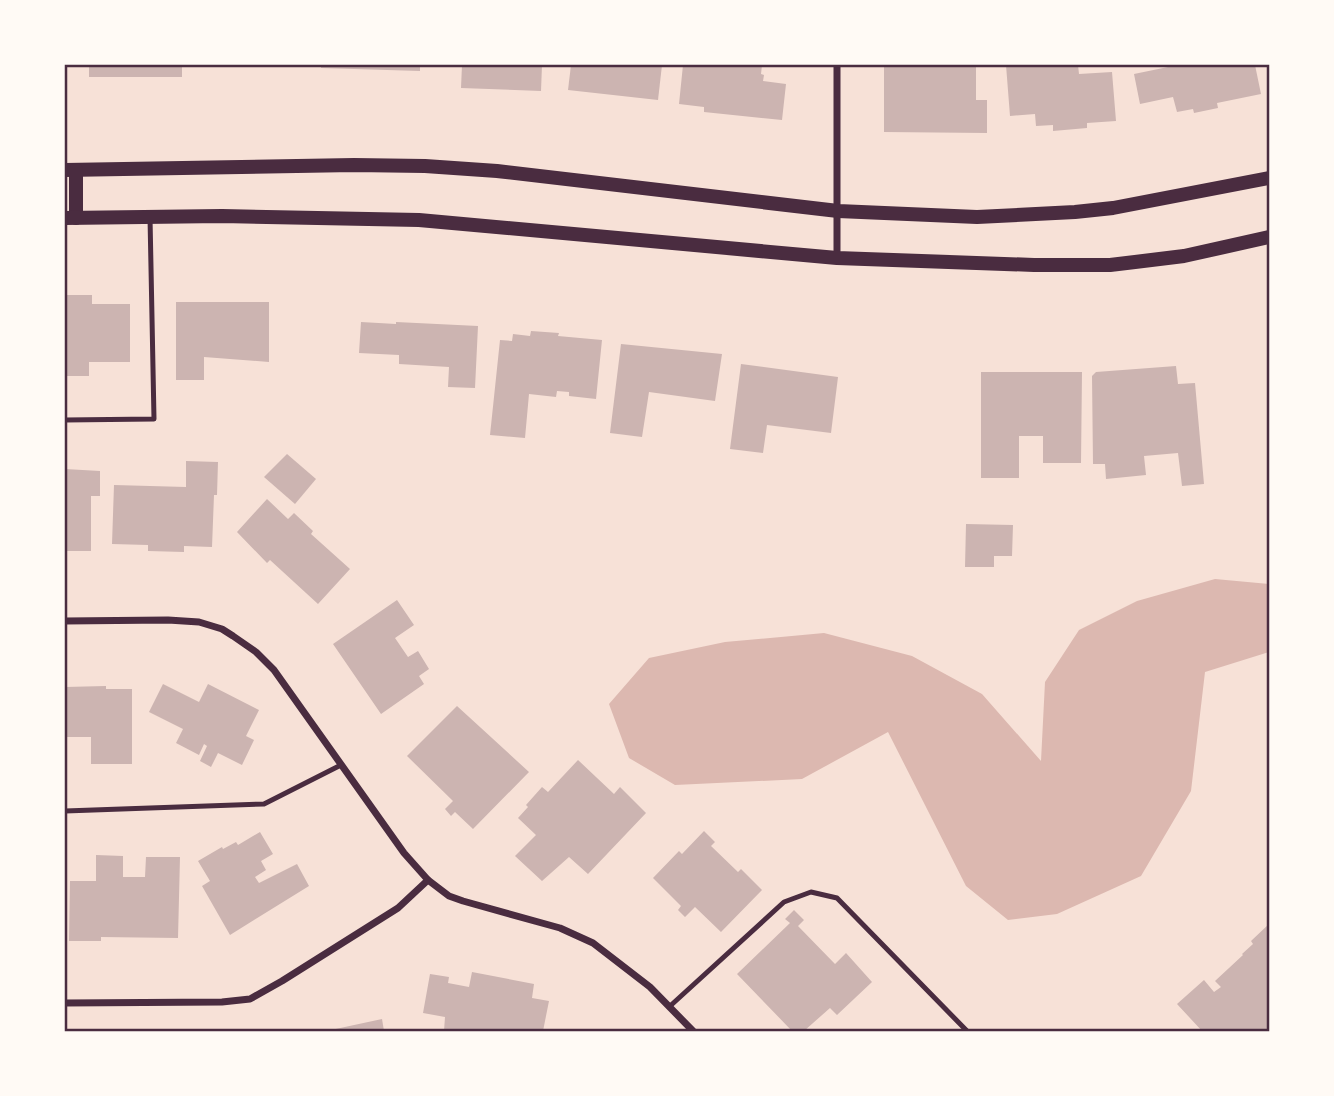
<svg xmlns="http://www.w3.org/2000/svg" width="1334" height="1096" font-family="'Nunito Sans',sans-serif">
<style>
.water{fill:#dcb8b0}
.building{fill:#ccb4b1}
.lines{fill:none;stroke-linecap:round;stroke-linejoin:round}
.service{stroke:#4a2c40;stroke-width:5}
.minor{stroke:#4a2c40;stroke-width:7}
.secondary{stroke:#4a2c40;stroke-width:14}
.neatline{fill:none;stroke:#4a2c40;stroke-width:2.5}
</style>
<rect width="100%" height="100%" fill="#f7e1d7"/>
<polygon class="water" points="1215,579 1269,584 1269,652 1205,672 1191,791 1141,876 1057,914 1008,920 966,886 888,732 802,779 675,785 629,758 609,704 649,658 725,642 824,633 912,656 982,694 1041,761 1045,682 1079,630 1137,601"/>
<g class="building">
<rect x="89" y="65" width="93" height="12"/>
<polygon points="321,65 420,65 420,71 321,68"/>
<polygon points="462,65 542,65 541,91 461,88"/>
<polygon points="571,65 662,65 658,100 568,90"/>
<polygon points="683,65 762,65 761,74 764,75 763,81 786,84 782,120 704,112 704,107 679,104"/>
<polygon points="884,65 914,65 914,67 976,65 976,100 987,100 987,133 884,132"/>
<polygon points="1006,65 1078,65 1079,74 1112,72 1116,121 1087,123 1087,128 1053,131 1053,125 1036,126 1035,114 1010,116"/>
<polygon points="1168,65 1255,65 1261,94 1217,103 1218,108 1194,113 1193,109 1177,112 1173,97 1140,104 1134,74 1168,67"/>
<polygon points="65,295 92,295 92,304 130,304 130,362 89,362 89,376 65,376"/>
<polygon points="176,302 269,302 269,362 204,357 204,380 176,380"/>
<polygon points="361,322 396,324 396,322 478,326 475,388 448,387 449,367 399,364 399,355 359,353"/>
<polygon points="531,331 559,333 558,336 602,340 596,399 569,396 569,392 557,391 556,397 529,394 525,438 490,435 500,340 512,341 513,334 530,336"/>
<polygon points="621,344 722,354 715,401 649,392 642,437 610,433"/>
<polygon points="741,364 838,377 831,433 767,425 763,453 730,449"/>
<polygon points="1176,366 1178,384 1195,383 1204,484 1182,486 1178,453 1144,456 1146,475 1106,479 1105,464 1093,464 1092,376 1096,372"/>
<polygon points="981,372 1082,372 1081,463 1043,463 1043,436 1019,436 1019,478 981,478"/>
<polygon points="287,454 316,479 295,504 264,477"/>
<polygon points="186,461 218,462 217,495 214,495 212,547 184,546 184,552 148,551 148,545 112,544 114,485 186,487"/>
<polygon points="65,469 100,471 100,496 91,496 91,551 65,551"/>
<polygon points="267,499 288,519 294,513 313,531 311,534 350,569 318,604 270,560 267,563 237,532"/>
<polygon points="966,524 1013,525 1012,556 994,556 994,567 965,567"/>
<polygon points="397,600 414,625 395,638 408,657 418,651 429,669 419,676 424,684 381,714 333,644"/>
<polygon points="163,684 199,702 208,684 259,710 246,736 254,740 242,765 218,753 211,767 200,761 207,746 204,744 199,755 176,743 183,729 149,712"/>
<polygon points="106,686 106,689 132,689 132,764 91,764 91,737 65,737 65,687"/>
<polygon points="457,706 529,772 473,829 455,812 451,816 445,809 453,801 407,756"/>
<polygon points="578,760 614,794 620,787 646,813 588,874 569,857 542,881 515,856 536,835 518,818 528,807 526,805 542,787 548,792"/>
<polygon points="704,831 715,842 711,846 738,872 741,869 762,890 721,932 695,907 685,917 678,910 681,906 653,878 679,851 682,854"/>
<polygon points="260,832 273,854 261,861 266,870 255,877 259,883 297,864 309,886 230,935 202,886 210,881 198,861 222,847 223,849 236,842 238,845"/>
<polygon points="96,855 123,856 123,877 145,877 146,857 180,857 178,938 101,937 101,941 69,941 70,881 96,881"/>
<polygon points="794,910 804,920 798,926 835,964 846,953 872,982 837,1015 830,1008 804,1031 792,1031 737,974 790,923 785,919"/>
<polygon points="1269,924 1269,1031 1202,1031 1177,1004 1204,980 1214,992 1221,987 1215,981 1243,955 1242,954 1253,944 1251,941"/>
<polygon points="472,972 534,984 532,998 549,1001 543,1031 444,1031 445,1017 423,1013 430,974 449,977 448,983 469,987"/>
<polygon points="382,1019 384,1031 332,1031 331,1030"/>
</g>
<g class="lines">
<g class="service">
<polyline points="65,420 154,419 150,217"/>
<polyline points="65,811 264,804 341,765"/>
<polyline points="669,1007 784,902 811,892 837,898 967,1031"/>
</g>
<g class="minor">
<polyline points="837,65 837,258"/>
<polyline points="65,621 168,620 199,622 222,629 233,636 256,652 274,670 404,853 428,880"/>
<polyline points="65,1003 222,1002 250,999 282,981 398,908 428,880 449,896 463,901 560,928 593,943 650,987 693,1031"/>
</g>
<g class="secondary">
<polyline points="65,170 354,165 425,166 497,171 838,211 977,217 1075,212 1113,208 1269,178"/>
<polyline points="76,170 76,218"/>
<polyline points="65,218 222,216 419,220 837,258 1034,265 1110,265 1135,262 1184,256 1269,237"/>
</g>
</g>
<rect width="1334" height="1096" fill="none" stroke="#fffaf5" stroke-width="133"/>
<rect x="66" y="66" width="1202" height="964" class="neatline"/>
</svg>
